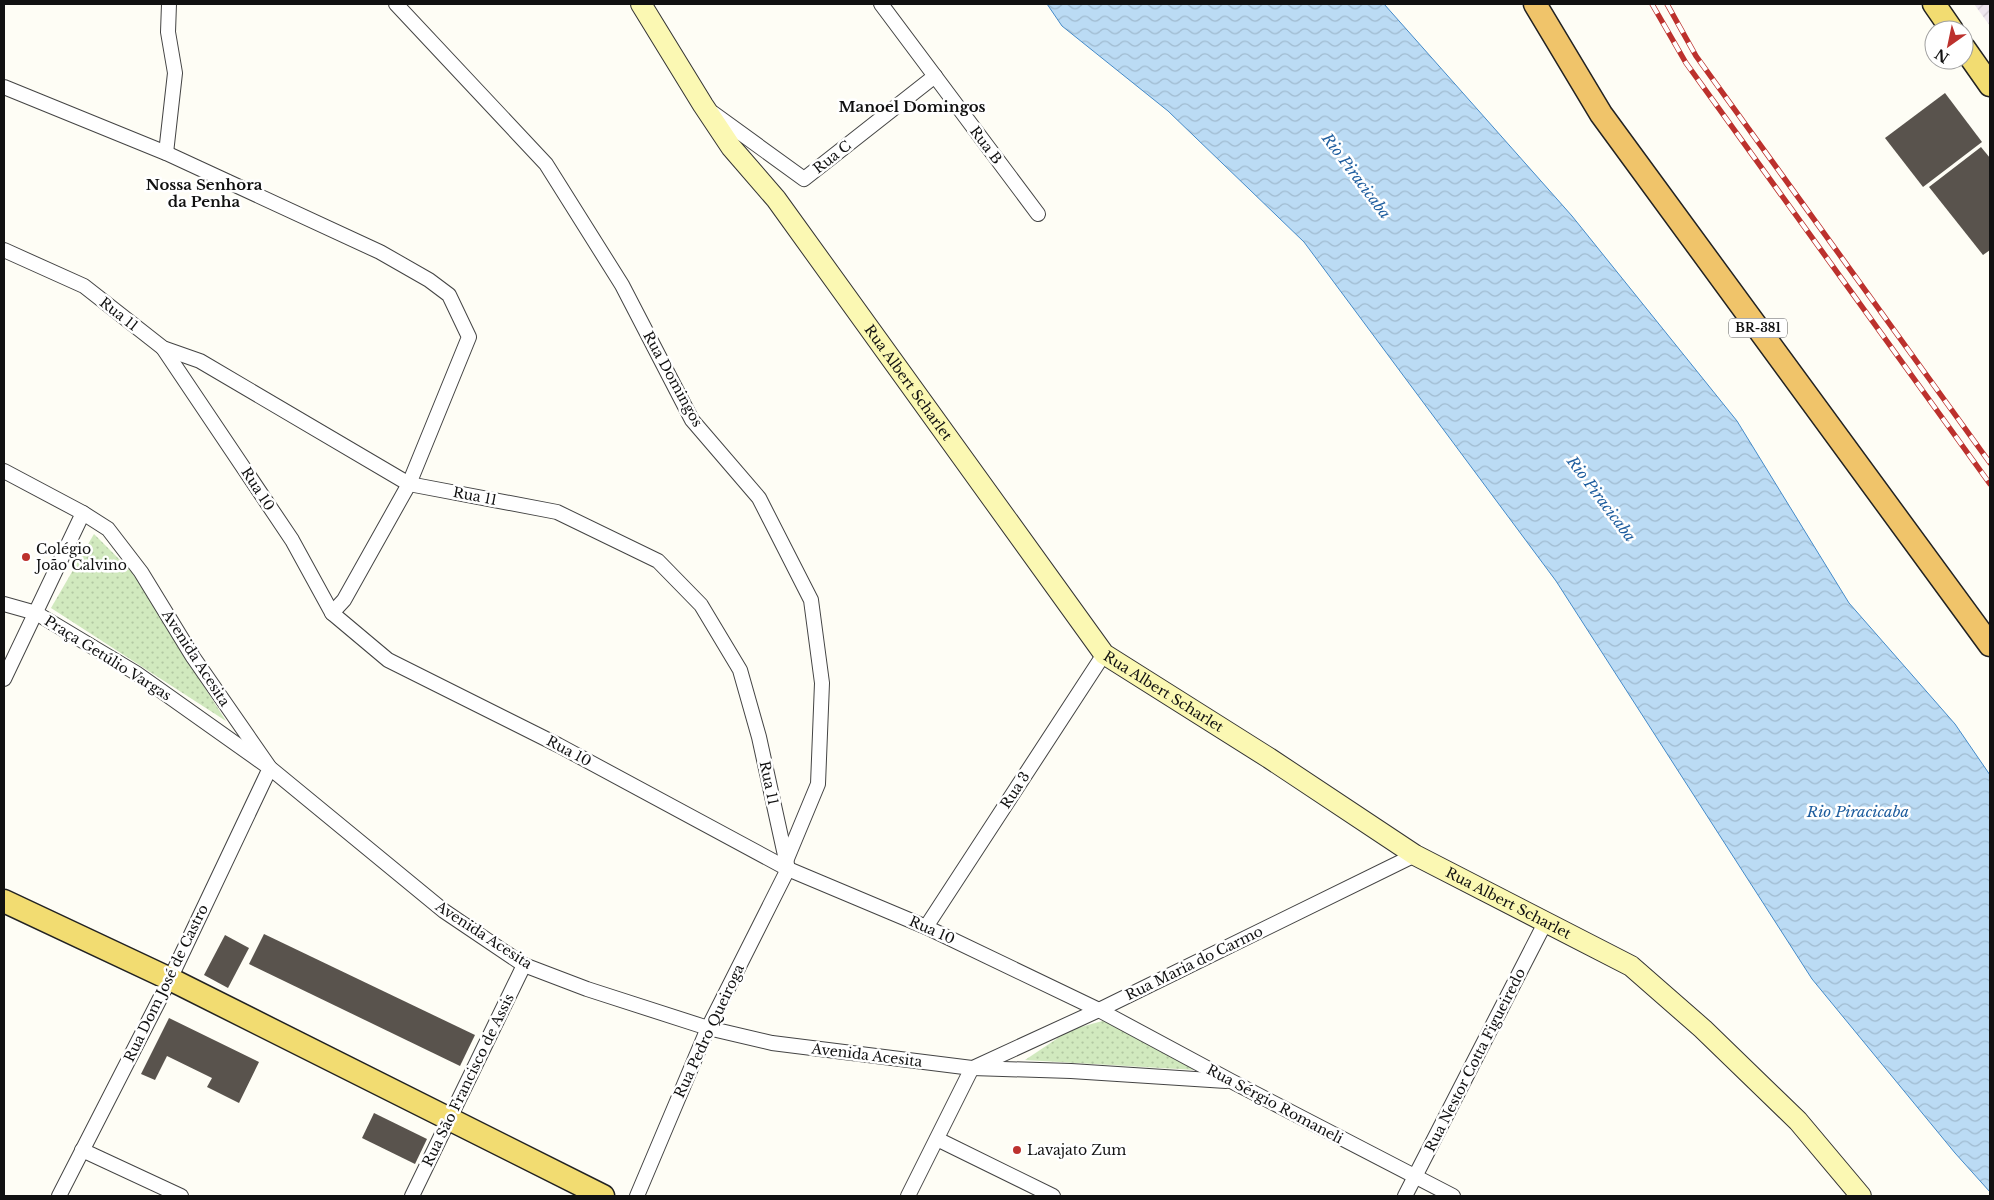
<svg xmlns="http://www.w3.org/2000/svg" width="1994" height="1200" font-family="'Libre Baskerville',serif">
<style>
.industrial{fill:url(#industrial-furrows)}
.park{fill:url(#park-dots)}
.water{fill:url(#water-waves);stroke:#458ac8}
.building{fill:#59534d}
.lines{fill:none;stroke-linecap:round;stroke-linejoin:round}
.minor-casing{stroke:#444;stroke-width:16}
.secondary-casing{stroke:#333;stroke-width:22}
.primary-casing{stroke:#222;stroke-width:25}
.trunk-casing{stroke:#222;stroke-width:25}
.minor{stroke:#fff;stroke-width:14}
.secondary{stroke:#fbf8b3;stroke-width:20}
.primary{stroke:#f2dc71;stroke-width:22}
.trunk{stroke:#f0c46a;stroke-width:22}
.rail-casing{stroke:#bc312d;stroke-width:5.5}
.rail{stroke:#fff;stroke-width:4;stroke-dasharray:11;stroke-linecap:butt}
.poi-dot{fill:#bc312d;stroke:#fff;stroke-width:2}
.labels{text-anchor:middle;stroke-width:5;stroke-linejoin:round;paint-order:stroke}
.shield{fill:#fff;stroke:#585858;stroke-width:1}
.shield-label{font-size:12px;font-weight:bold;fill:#111}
.street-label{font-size:14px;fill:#111;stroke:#fff}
.poi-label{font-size:14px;fill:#111;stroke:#fff;text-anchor:start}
.neighbourhood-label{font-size:15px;font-weight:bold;fill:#111;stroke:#fff}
.water-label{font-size:15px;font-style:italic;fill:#1e5d9e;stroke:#fff}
</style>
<defs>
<pattern id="industrial-furrows" width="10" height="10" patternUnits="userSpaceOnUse" patternTransform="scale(1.25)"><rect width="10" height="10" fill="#eee6ee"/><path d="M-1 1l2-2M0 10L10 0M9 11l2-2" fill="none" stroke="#cbc4cb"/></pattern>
<pattern id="park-dots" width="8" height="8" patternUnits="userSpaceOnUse" patternTransform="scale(1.25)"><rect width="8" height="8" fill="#d1e9be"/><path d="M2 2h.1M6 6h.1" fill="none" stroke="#b2c7a2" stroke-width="1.8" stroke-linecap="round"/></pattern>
<pattern id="water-waves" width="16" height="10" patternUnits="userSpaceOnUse" patternTransform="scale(1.25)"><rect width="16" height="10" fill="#bbdbf4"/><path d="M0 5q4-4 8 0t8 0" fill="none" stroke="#a0bbd0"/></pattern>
</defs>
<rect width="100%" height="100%" fill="#fefdf5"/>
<polygon class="industrial" points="1974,4 1990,4 1990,26"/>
<g class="park">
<polygon points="94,534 132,572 226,721 51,608"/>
<polygon points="1106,1020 1195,1070 1025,1060 1070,1030"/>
</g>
<polygon class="water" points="1047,4 1384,4 1572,216 1737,421 1849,603 1955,724 1990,775 1990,1192 1955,1153 1812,979 1556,581 1304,242 1168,111 1062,26"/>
<g class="building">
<polygon points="1945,93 1982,142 1923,187 1885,138"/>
<polygon points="1981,147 1990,158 1990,250 1983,255 1929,187"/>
<polygon points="264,934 475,1035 460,1066 249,964"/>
<polygon points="225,935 249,948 228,988 204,975"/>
<polygon points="169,1018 259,1062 239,1103 207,1087 212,1078 167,1056 155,1080 141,1074"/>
<polygon points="374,1113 427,1139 415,1164 362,1138"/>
</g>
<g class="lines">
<g class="minor-casing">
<g id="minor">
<polyline points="396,4 546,164 622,285 692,420 759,498 811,600 822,683 818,784 786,861"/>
<polyline points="881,4 1038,214"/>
<polyline points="4,87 166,153 380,252 429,280 449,295 469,337 409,484 344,600 332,613"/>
<polyline points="713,113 804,179 935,76"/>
<polyline points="166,153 175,73 168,32 169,4"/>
<polyline points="4,250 84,286 163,348 200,361 409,484 557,512 658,561 701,605 740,670 759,737 788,869 708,1028 637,1196"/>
<polyline points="163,348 292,540 332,613 388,660 558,745 788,869 926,927 1099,1010 1231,1081 1453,1196"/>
<polyline points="4,471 83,513 108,529 141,572 193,657 270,768 444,911 524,965 587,989 708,1028 772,1043 972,1068 1071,1071 1226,1081"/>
<polyline points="4,604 36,613 136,673 270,768 170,979 59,1196"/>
<polyline points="4,679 83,513"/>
<polyline points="926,927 1104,654"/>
<polyline points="975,1067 1099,1010 1415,855"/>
<polyline points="937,1139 1053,1196"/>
<polyline points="82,1150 181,1196"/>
<polyline points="412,1196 524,965"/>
<polyline points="908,1196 972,1068"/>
<polyline points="1405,1196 1545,923"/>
</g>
</g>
<g class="secondary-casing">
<g id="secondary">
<path id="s1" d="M641 4 703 105 731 147 776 199 1104 654 1269 758 1415 855 1631 966 1703 1029 1798 1121 1861 1196"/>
</g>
</g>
<g class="primary-casing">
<g id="primary">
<polyline points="1934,4 1952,30"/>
<polyline points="1964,48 1990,85"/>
<polyline points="4,901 170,979 603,1196"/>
</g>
</g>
<g class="trunk-casing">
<polyline id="trunk" points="1535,4 1601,114 1990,645"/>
</g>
<use href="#minor" class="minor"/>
<use href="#secondary" class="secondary"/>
<use href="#primary" class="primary"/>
<use href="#trunk" class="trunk"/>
<g class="rail-casing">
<g id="rail">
<polyline points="1652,4 1686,63 1990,484"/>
<polyline points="1667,4 1696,56 1990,463"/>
</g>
</g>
<use href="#rail" class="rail"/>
</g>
<g class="poi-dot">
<circle cx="26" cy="557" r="5"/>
<circle cx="1017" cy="1150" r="5"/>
</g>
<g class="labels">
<rect class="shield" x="1729" y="318.5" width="58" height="19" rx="4"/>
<g class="shield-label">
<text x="1758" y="332">BR-381</text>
</g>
<g class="street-label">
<text transform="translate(986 145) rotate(53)" y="5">Rua B</text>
<text transform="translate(832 157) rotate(-38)" y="5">Rua C</text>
<text transform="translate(119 314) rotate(38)" y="5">Rua 11</text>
<text transform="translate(673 379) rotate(61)" y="5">Rua Domingos</text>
<text dy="5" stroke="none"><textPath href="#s1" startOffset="464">Rua Albert Scharlet</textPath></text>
<text transform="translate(258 489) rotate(57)" y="5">Rua 10</text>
<text transform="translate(475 496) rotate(11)" y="5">Rua 11</text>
<text transform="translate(108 658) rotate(32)" y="5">Praça Getúlio Vargas</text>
<text transform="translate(196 658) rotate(57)" y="5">Avenida Acesita</text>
<text dy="5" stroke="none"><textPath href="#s1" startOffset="869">Rua Albert Scharlet</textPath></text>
<text transform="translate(569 751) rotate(28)" y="5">Rua 10</text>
<text transform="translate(769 783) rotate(78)" y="5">Rua 11</text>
<text transform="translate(1015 790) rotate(-57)" y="5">Rua 3</text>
<text dy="5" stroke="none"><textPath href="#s1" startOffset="1274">Rua Albert Scharlet</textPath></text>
<text transform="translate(932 930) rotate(24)" y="5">Rua 10</text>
<text transform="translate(484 935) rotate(33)" y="5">Avenida Acesita</text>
<text transform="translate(1194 963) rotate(-26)" y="5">Rua Maria do Carmo</text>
<text transform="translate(166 983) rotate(-64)" y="5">Rua Dom José de Castro</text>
<text transform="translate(709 1031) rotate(-65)" y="5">Rua Pedro Queiroga</text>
<text transform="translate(867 1055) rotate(7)" y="5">Avenida Acesita</text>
<text transform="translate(1475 1060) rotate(-63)" y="5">Rua Nestor Cotta Figueiredo</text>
<text transform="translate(468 1080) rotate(-64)" y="5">Rua São Francisco de Assis</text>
<text transform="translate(1275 1104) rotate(28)" y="5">Rua Sérgio Romaneli</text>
</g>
<g class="poi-label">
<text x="36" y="554">Colégio<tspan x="36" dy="16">João Calvino</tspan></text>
<text x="1027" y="1155">Lavajato Zum</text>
</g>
<g class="neighbourhood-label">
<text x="912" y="112">Manoel Domingos</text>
<text x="204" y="190">Nossa Senhora<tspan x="204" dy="17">da Penha</tspan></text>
</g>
<g class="water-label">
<text transform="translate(1356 176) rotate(53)" y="5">Rio Piracicaba</text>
<text transform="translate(1601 499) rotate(53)" y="5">Rio Piracicaba</text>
<text x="1858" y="817">Rio Piracicaba</text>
</g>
</g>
<rect width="1994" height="1200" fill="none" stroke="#111111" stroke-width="10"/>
<g transform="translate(1949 45) rotate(213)"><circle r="24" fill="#ffffff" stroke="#a0a0a0"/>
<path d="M0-4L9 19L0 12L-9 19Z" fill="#bc312d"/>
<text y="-8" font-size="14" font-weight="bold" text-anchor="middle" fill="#111111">N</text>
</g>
</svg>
